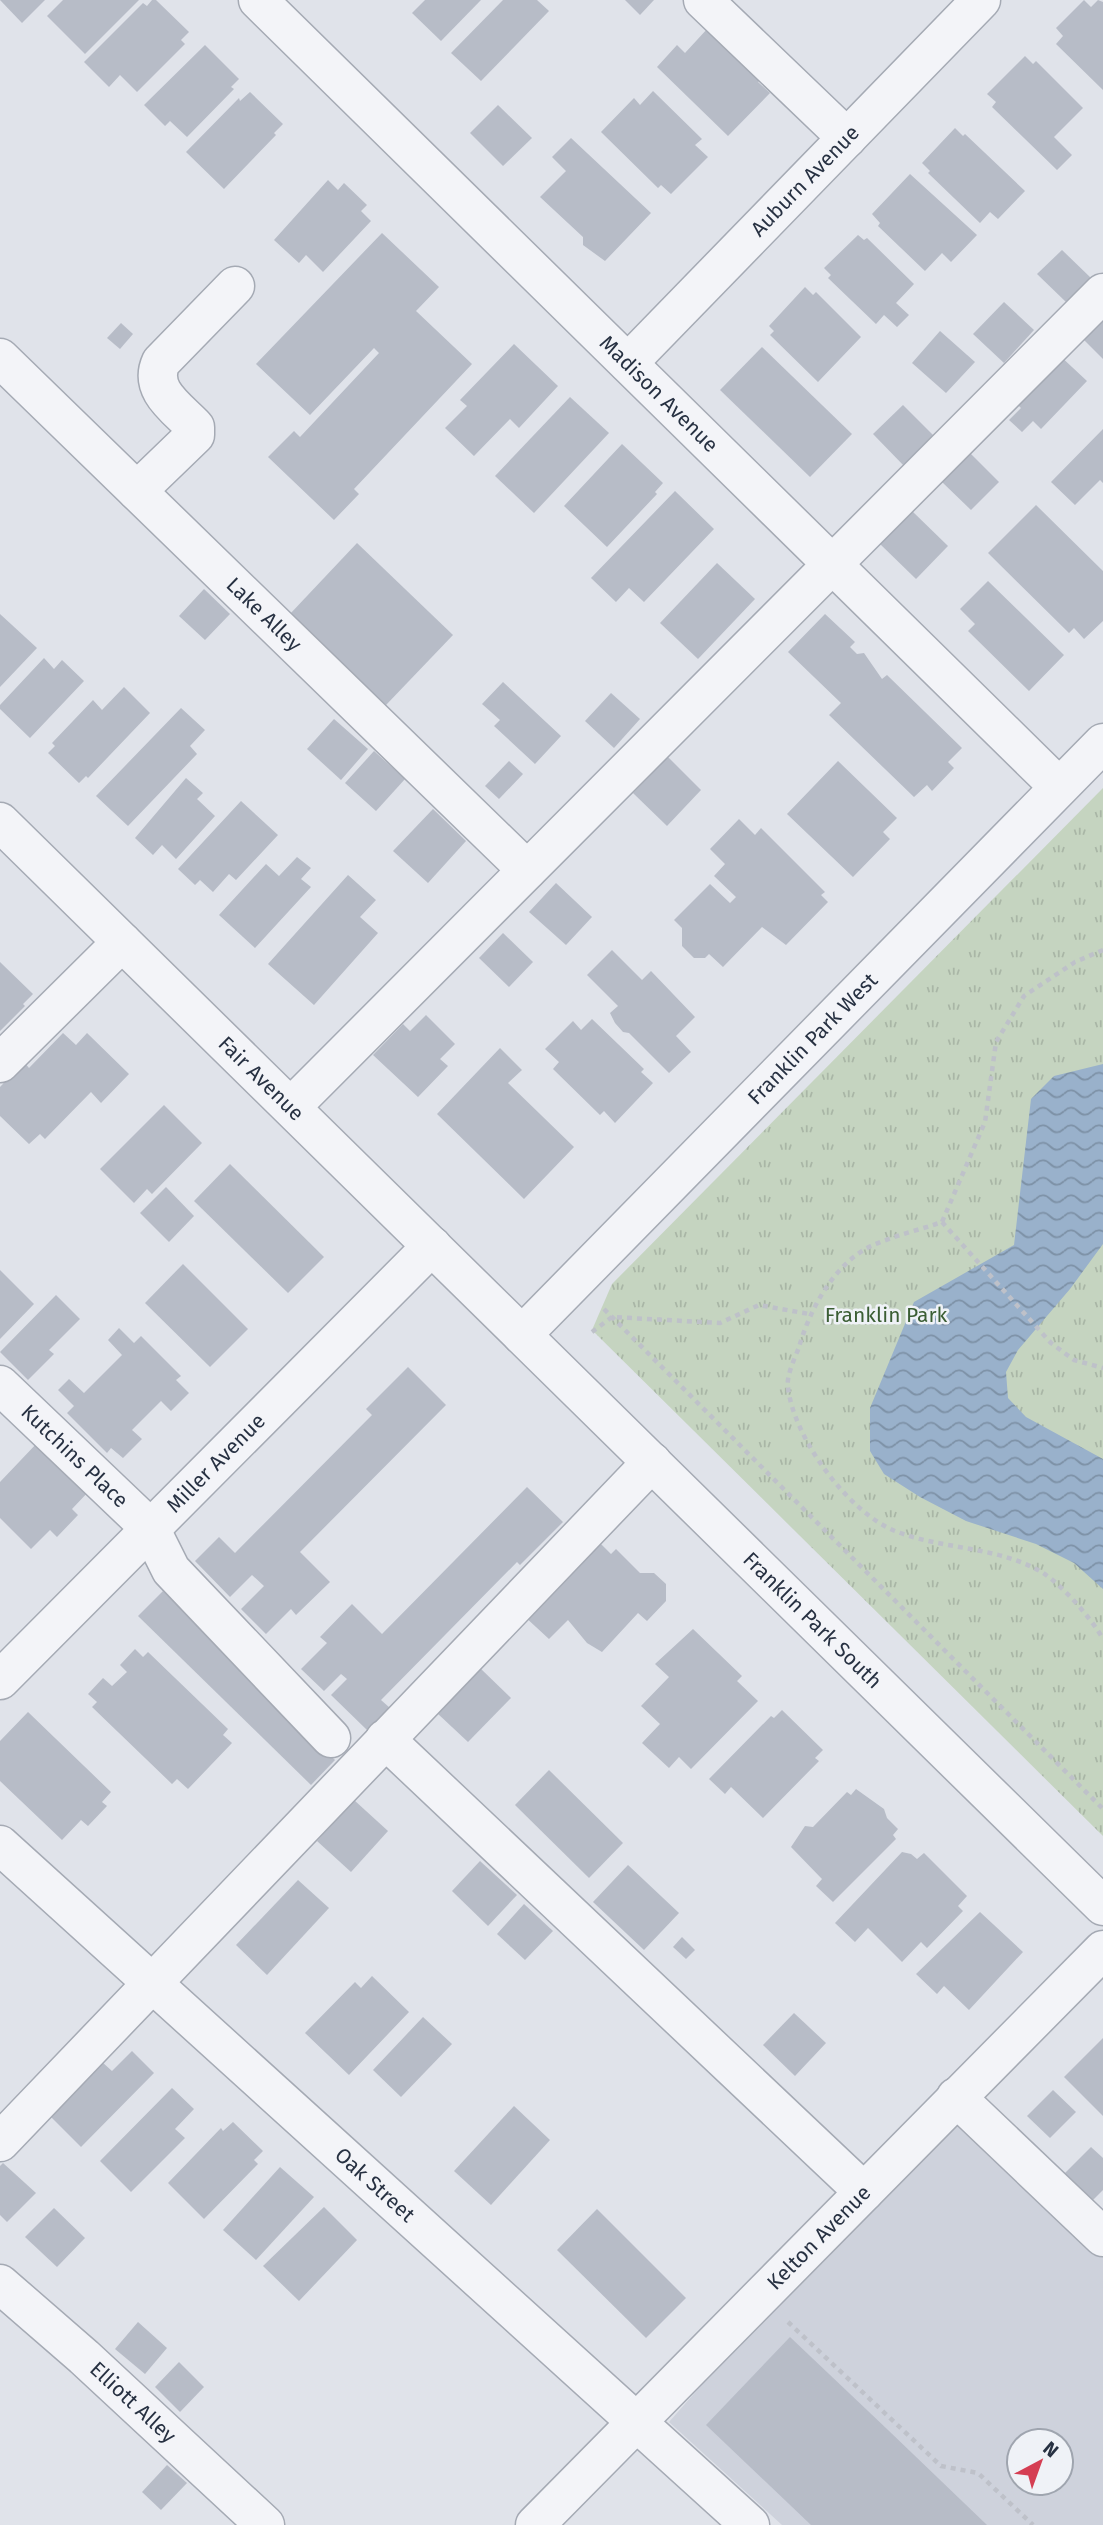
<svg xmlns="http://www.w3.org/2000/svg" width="1103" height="2525" font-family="'Fira Sans',sans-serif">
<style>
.built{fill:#ced2dc;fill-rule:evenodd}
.grass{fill:url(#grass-tufts)}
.water{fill:url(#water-waves)}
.building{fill:#b7bcc7}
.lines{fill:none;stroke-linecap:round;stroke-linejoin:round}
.minor-casing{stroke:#a5aab4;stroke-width:41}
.path{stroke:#bec1c9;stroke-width:4.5;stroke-dasharray:5 5;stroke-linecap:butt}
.minor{stroke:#f3f4f8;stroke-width:38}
.labels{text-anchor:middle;stroke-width:5;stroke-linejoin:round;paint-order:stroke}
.street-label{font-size:21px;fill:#273142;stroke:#eff2f7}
.park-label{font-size:21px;fill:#3b5e34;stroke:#eff2f7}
</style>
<defs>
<pattern id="grass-tufts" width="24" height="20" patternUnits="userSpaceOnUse" patternTransform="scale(1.75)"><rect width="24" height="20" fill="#c5d4c0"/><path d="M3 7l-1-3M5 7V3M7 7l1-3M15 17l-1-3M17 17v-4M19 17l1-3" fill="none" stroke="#a9b6a6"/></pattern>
<pattern id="water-waves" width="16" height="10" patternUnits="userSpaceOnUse" patternTransform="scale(1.75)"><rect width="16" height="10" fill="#99b1cb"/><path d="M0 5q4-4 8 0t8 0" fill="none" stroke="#7d91a6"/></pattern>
</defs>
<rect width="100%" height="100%" fill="#e0e3ea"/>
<path class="built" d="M956 2097 1103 2237V2525H782L669 2422ZM1019 2441H1061V2483H1019Z"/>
<polygon class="grass" points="1103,788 1103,1836 592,1330 612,1284"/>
<polygon class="water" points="1103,1064 1103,1244 1070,1289 1018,1350 1006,1372 1008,1398 1026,1417 1103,1459 1103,1589 1074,1563 1036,1544 966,1521 920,1497 884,1474 870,1451 870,1408 914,1302 1014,1245 1031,1099 1054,1076"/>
<g class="building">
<polygon points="0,0 45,0 22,23"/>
<polygon points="63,0 139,0 85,54 47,16"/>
<polygon points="152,0 156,0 189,32 181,40 185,44 137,92 120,75 109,87 84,62 143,3 147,6"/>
<polygon points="425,0 481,0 441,41 412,13"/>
<polygon points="503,0 537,0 549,11 481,81 451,53"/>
<polygon points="625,0 654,0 640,15"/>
<polygon points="1084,0 1091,7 1098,0 1103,2 1103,90 1056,44 1063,36 1056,28"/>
<polygon points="708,28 761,79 758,82 770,93 728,136 657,67 677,45 685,53"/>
<polygon points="205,45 239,79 231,87 234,89 187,137 170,121 165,126 144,105"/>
<polygon points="1025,56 1033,64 1036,61 1083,108 1054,137 1072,155 1057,170 992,107 996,102 987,94"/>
<polygon points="653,91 702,139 695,145 708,157 671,194 661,185 658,188 601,132 634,98 640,105"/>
<polygon points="250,92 283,124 274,133 276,135 224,189 186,152 239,98 240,101"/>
<polygon points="498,105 532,138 503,166 470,133"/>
<polygon points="955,128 963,136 965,134 1025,191 998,219 990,212 980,223 928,173 930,171 922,163"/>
<polygon points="571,138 651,213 605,261 583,245 583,237 540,197 566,171 552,157"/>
<polygon points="910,174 977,235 951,262 942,253 925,271 878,226 880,223 872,214"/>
<polygon points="328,180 338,190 344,183 367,205 361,211 371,221 323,272 306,255 299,263 274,240"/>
<polygon points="382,233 439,287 416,311 472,364 354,489 359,494 334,520 268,457 294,431 300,437 379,353 374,348 310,415 256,364"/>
<polygon points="858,235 864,240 867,238 914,284 896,303 909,315 897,327 884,315 876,324 828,278 831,275 824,268"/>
<polygon points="1062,250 1091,278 1066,302 1037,274"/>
<polygon points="805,287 813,295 816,292 861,337 818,382 770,335 774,331 769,326"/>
<polygon points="1004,302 1034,330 1004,363 973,334"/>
<polygon points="1103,309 1103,359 1078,334"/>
<polygon points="121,323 133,334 120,349 107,338"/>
<polygon points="940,331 975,362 946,393 912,363"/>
<polygon points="514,344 558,386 519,428 510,419 474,456 445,428 467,406 460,400"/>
<polygon points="762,347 852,434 810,477 720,390"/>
<polygon points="1057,353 1087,381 1041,429 1033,421 1022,432 1009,420 1021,408 1012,399"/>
<polygon points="570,397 609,433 534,513 495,476"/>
<polygon points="903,405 936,438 906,468 873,434"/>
<polygon points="1103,429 1103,483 1100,480 1075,505 1051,482"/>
<polygon points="622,444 663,483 655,492 657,494 607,547 564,506"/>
<polygon points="970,453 999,482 971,510 942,482"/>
<polygon points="675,491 714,529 644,602 629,588 616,602 591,578"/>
<polygon points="1036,505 1103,571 1103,621 1084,639 1074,628 1069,633 988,553"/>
<polygon points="911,510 948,546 916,579 879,543"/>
<polygon points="357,543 453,635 386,705 290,614"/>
<polygon points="717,563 755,599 698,659 660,623"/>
<polygon points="988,581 1064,655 1029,691 968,631 975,624 960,609"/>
<polygon points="204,589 230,614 205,640 179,616"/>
<polygon points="0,614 37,648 0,687"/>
<polygon points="825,614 855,642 850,647 857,654 864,653 882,679 887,675 962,748 948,762 954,768 932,791 927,785 914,797 829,715 841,703 788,652"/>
<polygon points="44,658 54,669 62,660 84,681 30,738 0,709 0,705"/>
<polygon points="503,682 561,736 535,764 494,726 500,720 482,704"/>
<polygon points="124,687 150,713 88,778 86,776 79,783 48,753 55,746 52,743 93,700 102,710"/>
<polygon points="611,693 640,719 614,748 585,721"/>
<polygon points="181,708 205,730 190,746 197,754 128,826 96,796"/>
<polygon points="334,719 368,749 341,780 307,749"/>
<polygon points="374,751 405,779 376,811 345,783"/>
<polygon points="668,757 701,790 667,826 633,793"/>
<polygon points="509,761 523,774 499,799 485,786"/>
<polygon points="838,761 897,818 883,832 890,839 853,877 787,814"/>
<polygon points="186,778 203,793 197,799 215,816 176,859 162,845 153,855 135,838"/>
<polygon points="241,801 278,835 236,880 229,874 213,892 200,880 195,885 178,869"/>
<polygon points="433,809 466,841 428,883 393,851"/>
<polygon points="739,819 755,835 761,828 825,892 821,895 828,902 786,945 762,927 723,967 709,954 705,958 694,958 682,946 682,928 674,920 710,884 730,903 736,897 714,876 725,864 710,849"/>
<polygon points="297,857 311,868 301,879 311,887 255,948 219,915 266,864 279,876"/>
<polygon points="348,875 376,900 360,917 378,933 314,1005 268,964"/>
<polygon points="556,883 592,917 566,945 529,912"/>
<polygon points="503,933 533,962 509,987 479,958"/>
<polygon points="612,950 642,980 651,971 695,1017 676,1036 691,1052 669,1073 629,1033 623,1032 615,1023 610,1013 618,1006 587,975"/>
<polygon points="0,962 33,994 23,1004 25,1006 0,1031"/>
<polygon points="426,1015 455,1044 440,1059 448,1066 418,1097 373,1055 403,1024 410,1031"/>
<polygon points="592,1019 644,1069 641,1072 653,1083 615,1123 604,1111 600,1115 553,1069 559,1062 545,1049 573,1021 581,1030"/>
<polygon points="63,1033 76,1045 87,1033 129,1074 101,1103 91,1092 45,1139 40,1134 29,1144 0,1116 0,1087 24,1062 29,1068"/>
<polygon points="500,1048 522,1070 508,1083 574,1147 524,1199 437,1114"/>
<polygon points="164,1105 202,1143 152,1194 147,1189 134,1203 100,1169"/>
<polygon points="230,1164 324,1257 288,1293 194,1201"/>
<polygon points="166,1187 194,1216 169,1242 140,1213"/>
<polygon points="183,1264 248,1329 210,1367 145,1303"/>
<polygon points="0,1270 34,1304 0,1339"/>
<polygon points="56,1295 80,1319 49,1350 54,1354 28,1380 0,1352"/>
<polygon points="119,1328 134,1343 141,1336 181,1376 176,1380 189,1393 171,1411 161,1401 132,1430 142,1439 123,1458 111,1448 107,1453 67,1413 74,1406 58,1390 69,1379 84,1393 122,1355 108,1340"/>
<polygon points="408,1367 446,1405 300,1552 330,1582 296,1615 291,1609 266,1634 241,1609 264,1586 252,1575 230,1597 195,1561 219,1537 235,1553 372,1415 366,1409"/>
<polygon points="39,1441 90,1490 72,1509 78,1515 57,1537 50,1530 31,1549 0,1518 0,1482"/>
<polygon points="527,1487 563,1522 520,1565 517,1562 381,1700 390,1708 367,1730 331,1695 347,1679 341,1674 324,1691 301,1669 327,1643 320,1637 352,1604 382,1634"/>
<polygon points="596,1539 611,1554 616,1549 640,1573 654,1573 666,1584 666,1601 647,1621 638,1613 602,1652 587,1643 568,1620 549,1639 523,1615"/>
<polygon points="163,1591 335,1760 311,1785 138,1616"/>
<polygon points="693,1629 742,1676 737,1681 758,1701 691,1769 679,1757 669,1768 642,1743 660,1724 641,1706 669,1677 655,1664"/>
<polygon points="135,1649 143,1657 148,1652 228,1729 223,1735 232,1743 188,1789 177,1779 172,1784 92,1707 97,1702 88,1694 103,1678 112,1686 127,1672 120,1665"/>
<polygon points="480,1668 511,1698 468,1742 437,1713"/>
<polygon points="782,1710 823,1750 815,1758 819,1761 763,1818 731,1787 725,1794 709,1779 771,1716 774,1718"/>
<polygon points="28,1712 111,1792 102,1802 107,1806 88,1826 81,1820 62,1840 0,1781 0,1741"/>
<polygon points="549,1770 623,1843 589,1878 515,1805"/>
<polygon points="856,1789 884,1809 887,1818 898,1829 893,1835 896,1839 833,1902 816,1886 822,1879 791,1847 805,1826 813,1827 847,1792 851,1795"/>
<polygon points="354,1800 388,1831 351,1872 317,1841"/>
<polygon points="902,1852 911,1854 917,1859 924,1853 967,1896 958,1906 963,1911 927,1948 921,1942 902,1962 868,1928 855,1942 835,1923"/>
<polygon points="480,1861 517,1895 488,1926 452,1891"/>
<polygon points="628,1865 679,1913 644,1950 593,1902"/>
<polygon points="298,1880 329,1908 267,1975 236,1945"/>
<polygon points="524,1904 553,1931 525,1960 497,1934"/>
<polygon points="980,1912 1023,1952 969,2010 944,1986 937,1994 916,1974"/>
<polygon points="682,1937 695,1950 686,1959 673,1947"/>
<polygon points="372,1976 409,2012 349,2075 305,2033 355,1982 361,1988"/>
<polygon points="794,2013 826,2043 795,2076 763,2045"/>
<polygon points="423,2017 452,2044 401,2097 373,2070"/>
<polygon points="1103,2038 1103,2116 1064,2077"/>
<polygon points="132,2051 154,2073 81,2147 50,2116 102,2062 112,2071"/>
<polygon points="172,2088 194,2109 175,2129 185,2138 131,2192 100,2161"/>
<polygon points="1053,2090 1076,2112 1050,2138 1027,2116"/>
<polygon points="514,2106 550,2140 491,2205 454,2171"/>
<polygon points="233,2122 263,2151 254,2160 258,2164 204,2219 168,2183 221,2128 223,2131"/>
<polygon points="1091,2147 1103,2158 1103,2190 1092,2201 1064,2174"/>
<polygon points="3,2163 36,2193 7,2222 0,2215 0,2166"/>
<polygon points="280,2167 314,2197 256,2260 223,2230"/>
<polygon points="324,2207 357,2240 299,2301 263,2266"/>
<polygon points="54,2208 85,2238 57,2267 25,2237"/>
<polygon points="597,2209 686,2298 646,2338 557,2250"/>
<polygon points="138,2322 167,2348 145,2374 115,2349"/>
<polygon points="790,2337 888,2430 987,2525 811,2525 706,2425"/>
<polygon points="179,2362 204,2387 180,2412 155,2387"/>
<polygon points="167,2465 187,2483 161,2510 142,2492"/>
</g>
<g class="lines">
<g class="minor-casing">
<g id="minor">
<path id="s1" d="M258 0 1059 787"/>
<polyline points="703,0 847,138"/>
<path id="s2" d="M0 358 527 870"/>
<path id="s3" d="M628 363 981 0"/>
<path d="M137 491 195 435V427C177 408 148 390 161 362L235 286"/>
<path id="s4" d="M0 822 1103 1906"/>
<polyline points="0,1063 122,942"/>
<polyline points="291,1107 1103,293"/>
<path id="s5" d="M522 1335 1103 743"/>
<path id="s6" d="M0 1385 150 1528 171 1570 331 1738"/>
<path id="s7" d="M0 1680 432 1246"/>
<polyline points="385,1739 864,2192"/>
<path id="s8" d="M0 1845 750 2525"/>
<polyline points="956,2097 1103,2237"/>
<polyline points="0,2142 652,1462"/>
<path id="s9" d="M0 2284 84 2357 265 2525"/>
<path id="s10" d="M535 2525 1103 1950"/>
</g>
</g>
<g class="path">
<path d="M1103 950 1075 962 1024 996 996 1042 985 1122 942 1222C919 1230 893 1236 871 1246 834 1264 810 1309 799 1347 795 1358 786 1376 788 1387 793 1437 848 1512 895 1531 943 1550 999 1546 1043 1573 1062 1585 1092 1619 1103 1639"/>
<polyline points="942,1222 1051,1343 1074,1360 1103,1368"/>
<polyline points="604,1309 1103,1809"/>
<polyline points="592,1332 612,1317 720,1323 759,1305 809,1314"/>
<polyline points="788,2322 941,2466 978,2473 1033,2525"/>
</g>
<use href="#minor" class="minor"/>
</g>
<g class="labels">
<g class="street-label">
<text dy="7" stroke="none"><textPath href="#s3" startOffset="254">Auburn Avenue</textPath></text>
<text dy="7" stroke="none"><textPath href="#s1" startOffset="562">Madison Avenue</textPath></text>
<text dy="7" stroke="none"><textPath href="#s2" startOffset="368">Lake Alley</textPath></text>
<text dy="7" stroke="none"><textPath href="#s5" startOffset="415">Franklin Park West</textPath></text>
<text dy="7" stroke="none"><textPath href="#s4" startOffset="366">Fair Avenue</textPath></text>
<text dy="7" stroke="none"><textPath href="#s6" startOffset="103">Kutchins Place</textPath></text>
<text dy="7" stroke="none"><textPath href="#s7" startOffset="306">Miller Avenue</textPath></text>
<text dy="7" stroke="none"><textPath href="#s4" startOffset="1139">Franklin Park South</textPath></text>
<text dy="7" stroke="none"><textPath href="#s8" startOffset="506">Oak Street</textPath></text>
<text dy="7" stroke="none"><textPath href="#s10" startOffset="404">Kelton Avenue</textPath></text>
<text dy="7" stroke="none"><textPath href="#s9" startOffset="178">Elliott Alley</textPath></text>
</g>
<g class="park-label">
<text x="886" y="1322">Franklin Park</text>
</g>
</g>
<g transform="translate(1040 2462) rotate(41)"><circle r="33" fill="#eff2f7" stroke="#9fa5af" stroke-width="2"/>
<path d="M0-5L12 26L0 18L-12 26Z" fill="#d53e53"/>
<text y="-10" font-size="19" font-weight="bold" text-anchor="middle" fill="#273142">N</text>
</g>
</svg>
